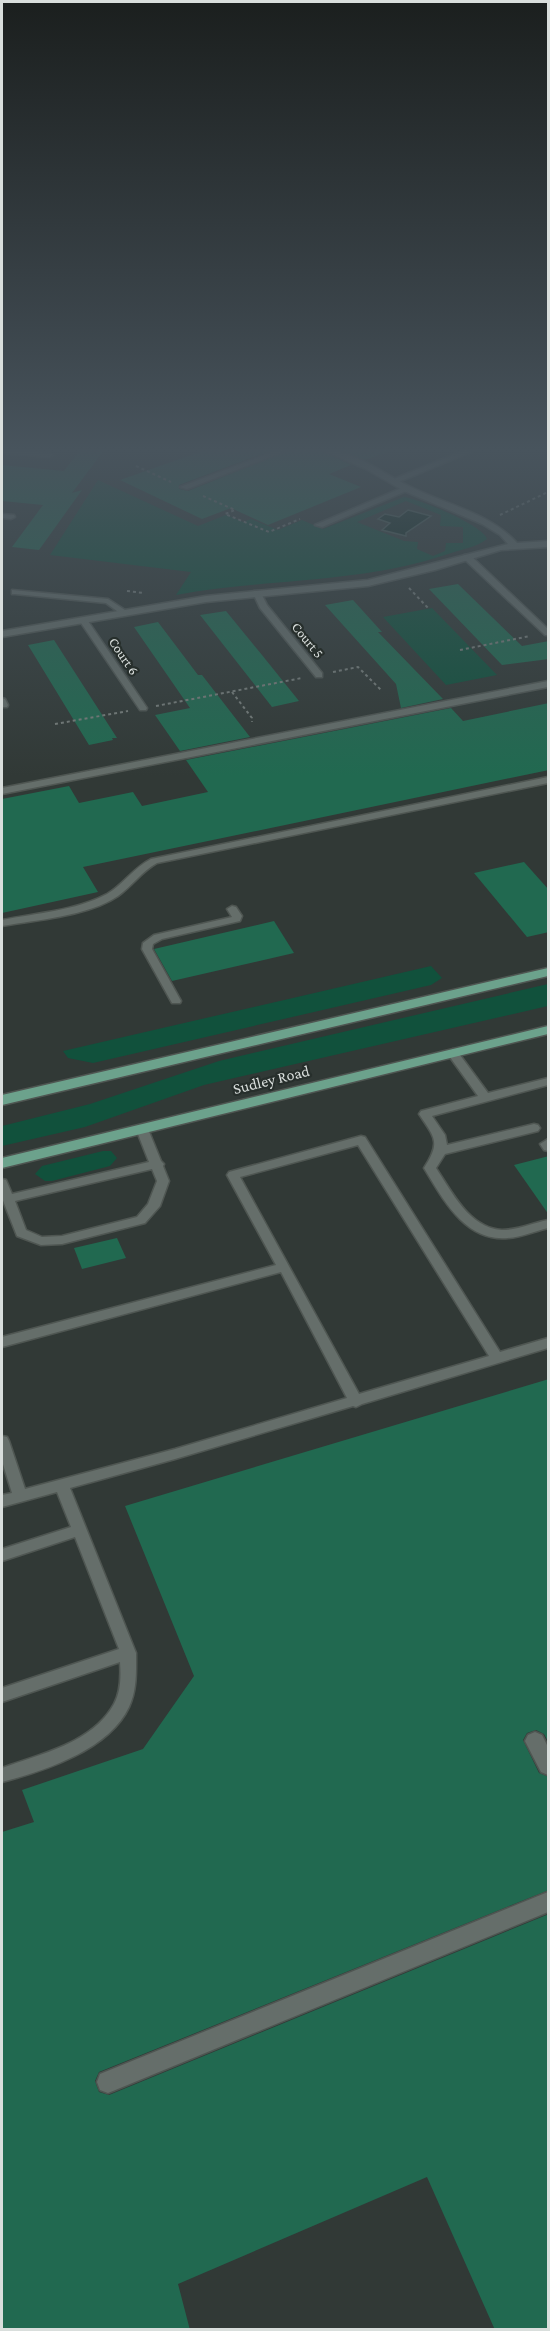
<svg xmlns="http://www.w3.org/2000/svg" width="550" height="2331" font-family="'Crimson Pro',serif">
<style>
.green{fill:#11513c;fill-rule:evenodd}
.water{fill:#08261c;stroke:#475d56;stroke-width:1.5}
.building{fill:#216950}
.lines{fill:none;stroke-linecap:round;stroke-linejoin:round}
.service-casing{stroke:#4f5652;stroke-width:3}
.pedestrian-casing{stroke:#4f5652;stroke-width:3}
.minor-casing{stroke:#4f5652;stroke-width:3}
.primary-casing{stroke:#4f5652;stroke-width:3}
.path{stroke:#767d7a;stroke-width:2;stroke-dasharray:3 3;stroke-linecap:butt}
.service{fill:#656e6a;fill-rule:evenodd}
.pedestrian{fill:#656e6a;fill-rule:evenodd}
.minor{fill:#656e6a;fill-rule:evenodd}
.primary{fill:#6ca28c;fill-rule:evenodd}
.labels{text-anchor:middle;stroke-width:4.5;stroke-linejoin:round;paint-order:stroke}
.far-street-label{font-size:14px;fill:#d9dedc;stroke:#272f2c}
.street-label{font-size:16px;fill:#d9dedc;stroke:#272f2c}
</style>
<rect width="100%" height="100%" fill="#313936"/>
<g class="green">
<path d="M98 480 198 526 226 515 243 522 251 519 278 530 302 520 323 529 404 497C419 499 483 525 487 539 477 547 460 550 448 554 360 584 267 578 176 595L191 572 50 555ZM406 501 441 515 440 526 463 527V543H446L445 551 433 556 417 549 418 542 404 541 357 522Z"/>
<polygon points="432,608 497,675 446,685 383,617"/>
<polygon points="431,966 442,978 431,985 93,1063 68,1058 63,1051"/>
<polygon points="548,984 548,1006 204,1085 85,1127 2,1146 2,1126 90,1104 219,1061"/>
<polygon points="103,1151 111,1151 117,1158 110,1166 52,1181 45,1181 35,1174 42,1166"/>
</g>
<polygon class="water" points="408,510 431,516 406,533 406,536 382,530 390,523 378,519 385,514 399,517"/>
<g class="building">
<polygon points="80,450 104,450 72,493 82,490 39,550 12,547 43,505 2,501 2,465 64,471"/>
<polygon points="205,450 272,450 179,485 179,489 188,491 290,450 320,450 351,465 329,474 361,487 268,525 231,508 202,519 120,480"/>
<polygon points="339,450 387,450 387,452 365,460"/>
<polygon points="458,584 522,646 549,641 549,659 502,665 429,589"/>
<polygon points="353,600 382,632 378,632 443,699 401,708 396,684 325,605"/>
<polygon points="226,611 262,655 299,701 272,707 200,615"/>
<polygon points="158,622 198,675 202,675 250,737 180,751 155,715 190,708 134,627"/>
<polygon points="54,640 117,738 112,738 113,740 89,745 28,645"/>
<polygon points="549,703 549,770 83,867 98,892 2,913 2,799 69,786 79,803 133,792 142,806 208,792 186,760 451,708 463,721"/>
<polygon points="524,862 549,890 549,932 527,937 474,873"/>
<polygon points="274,921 294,953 172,981 154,949"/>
<polygon points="549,1156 549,1215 514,1165"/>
<polygon points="117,1238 126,1258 82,1269 74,1248"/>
<polygon points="549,1379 549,1743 544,1734 536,1730 527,1733 523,1740 539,1773 549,1777 549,1890 99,2072 95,2081 99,2092 109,2095 549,1914 549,2330 495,2330 427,2177 178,2284 190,2330 2,2330 2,1832 34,1822 22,1790 143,1749 194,1676 125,1506"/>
</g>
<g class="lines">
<g class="service-casing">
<g id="service">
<polygon points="2,450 49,453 53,455 49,457 2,453"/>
<polygon points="278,450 288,450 187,489 180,487"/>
<polygon points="465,450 475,450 396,483 389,481"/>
<polygon points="404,487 411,489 322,527 315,525"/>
<polygon points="2,514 14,515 15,517 11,519 2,518"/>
<polygon points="464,555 470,555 548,629 548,635 545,635 464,559"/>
<polygon points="12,590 108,599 128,612 121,614 106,603 15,594 12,594"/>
<polygon points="254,591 260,591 267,605 322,673 322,677 316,677 260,608 253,593"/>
<polygon points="80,618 86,618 147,708 146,710 140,710 79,620"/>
<polygon points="548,681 548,687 2,794 2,788"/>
<polygon points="2,698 5,699 8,705 7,707 2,707"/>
<path d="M548 777V783L157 863C141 872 132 886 118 896 89 916 36 920 2 926V920C36 913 75 911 107 894 123 885 133 868 151 859Z"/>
<polygon points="232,906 236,907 242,916 240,921 162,939 153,944 152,949 181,1001 180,1003 172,1003 142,949 143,943 154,935 232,917 227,909"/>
<path d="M453 1049 457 1051 488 1093 548 1078V1085L432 1116 445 1135 447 1145 534 1124 538 1125 540 1128 538 1131 445 1154 436 1168C452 1192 469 1228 502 1230 517 1230 533 1223 548 1220V1228C535 1231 522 1237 508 1238 465 1242 443 1199 424 1168 441 1142 435 1138 419 1114L421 1111 478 1096 447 1053Z"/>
<path d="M142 1125 148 1129 161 1161 164 1164 163 1166 169 1181 160 1206 145 1223 62 1244 41 1245 17 1236 2 1198V1179L6 1180 12 1194 149 1162 136 1129ZM152 1169 157 1181 148 1204 137 1217 62 1236 42 1237 26 1230 15 1201Z"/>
<path d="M361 1136 365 1137 500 1352 548 1338V1348L362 1404 356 1407 353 1406 175 1459 70 1488 136 1653C136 1672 137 1690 129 1707 109 1750 44 1771 2 1782V1768C40 1754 93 1743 114 1704 121 1691 121 1676 120 1662L2 1702V1688L119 1649 75 1537 2 1561V1549L71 1527 57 1492 2 1507V1495L12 1493 2 1461V1436L7 1437 9 1441 25 1489 175 1449 347 1398 281 1272 2 1347V1337L276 1265 227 1175 229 1172ZM358 1145 489 1356 359 1394 240 1177Z"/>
<polygon points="548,1139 548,1151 544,1150 540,1144"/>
</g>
</g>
<g class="pedestrian-casing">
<g id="pedestrian">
<polygon points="535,1732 542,1735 548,1747 548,1775 541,1772 525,1741 528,1735"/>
<polygon points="548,1892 548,1912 108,2093 100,2090 97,2082 100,2074"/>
</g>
</g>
<g class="minor-casing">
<path id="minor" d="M322 450C355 450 383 474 411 487 447 505 490 513 517 543L548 541V547L501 550 435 570 368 586 206 602 2 637V631L206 596 368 580 508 544 500 535 482 524 404 491 366 469Z"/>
</g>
<g class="primary-casing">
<g id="primary">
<polygon points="548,968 548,976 2,1105 2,1095"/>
<polygon points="548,1026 548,1034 2,1168 2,1158"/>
</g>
</g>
<g class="path">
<polyline points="136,466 171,482"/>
<polyline points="203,496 235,510 225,514 269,532 300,519"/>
<polyline points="500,515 548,492"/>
<polyline points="409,588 429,609"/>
<polyline points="127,591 144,593"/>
<polyline points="460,650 530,636"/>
<polyline points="333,672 358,667 382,691"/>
<polyline points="232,692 252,718 252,722"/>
<polyline points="156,706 302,678"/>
<polyline points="55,724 128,711"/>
</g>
<use href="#service" class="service"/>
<use href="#pedestrian" class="pedestrian"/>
<use href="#minor" class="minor"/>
<use href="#primary" class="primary"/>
</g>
<linearGradient id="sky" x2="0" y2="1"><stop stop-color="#1b1f1e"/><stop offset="0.58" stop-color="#48545d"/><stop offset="1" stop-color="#48545d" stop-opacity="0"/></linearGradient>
<rect width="550" height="776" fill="url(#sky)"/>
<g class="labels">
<g class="far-street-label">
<text transform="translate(308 640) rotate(51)" y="5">Court 5</text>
<text transform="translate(124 656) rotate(56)" y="5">Court 6</text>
</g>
<g class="street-label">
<text transform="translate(271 1079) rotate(-14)" y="6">Sudley Road</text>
</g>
</g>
<rect width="550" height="2331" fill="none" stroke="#d9dedc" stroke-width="6"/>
</svg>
